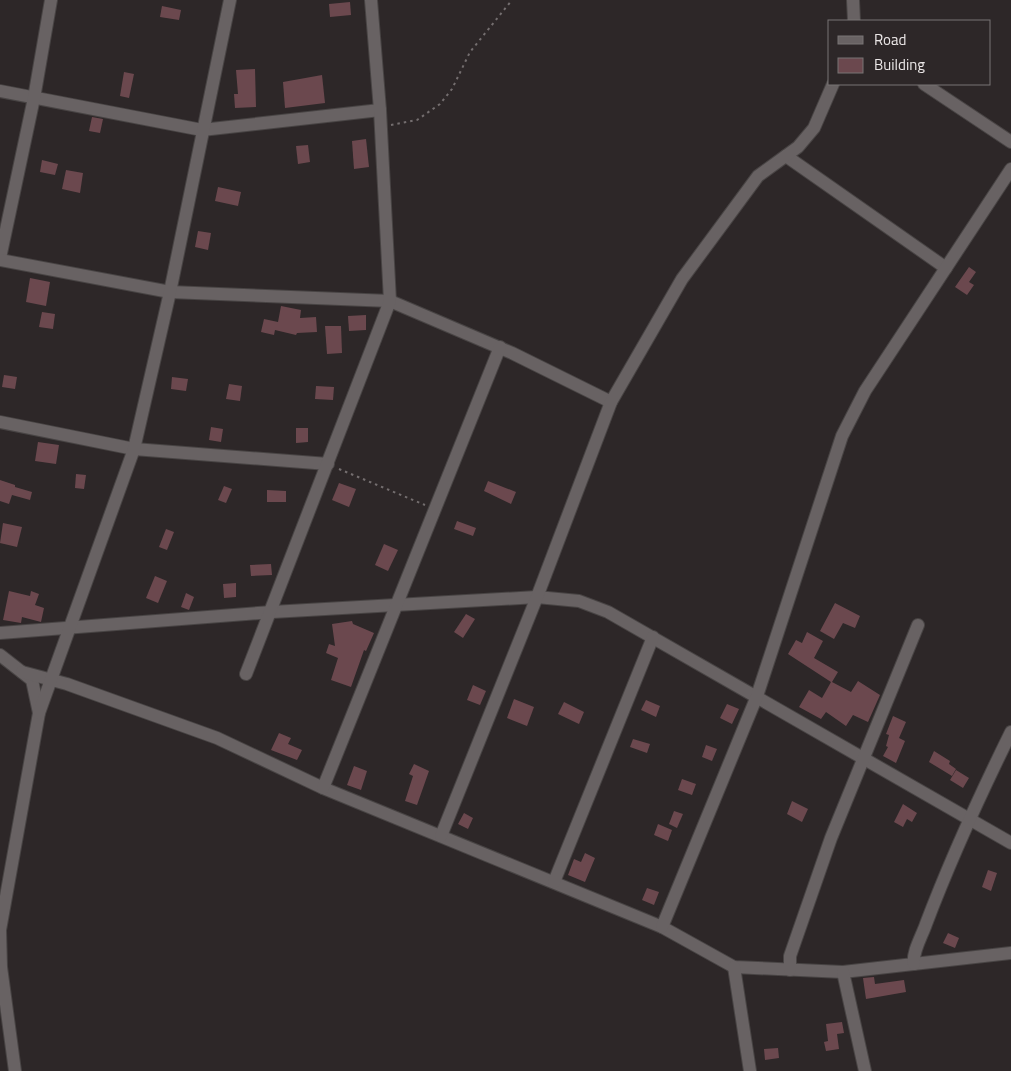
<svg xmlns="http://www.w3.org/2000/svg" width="1011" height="1071" font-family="'Titillium Web',sans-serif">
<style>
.building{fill:#6b484e}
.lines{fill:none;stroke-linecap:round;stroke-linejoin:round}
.minor-casing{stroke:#484444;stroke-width:14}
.path{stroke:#746e6f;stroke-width:2;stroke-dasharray:2.5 4;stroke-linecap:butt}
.minor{stroke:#686263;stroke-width:12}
</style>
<rect width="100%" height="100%" fill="#2d2728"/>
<g class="building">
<polygon points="350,2 351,15 330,17 329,4"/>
<polygon points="162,6 181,10 179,20 160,17"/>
<polygon points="255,69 256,107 235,108 234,94 238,94 236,70"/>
<polygon points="124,72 134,74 129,98 120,96"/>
<polygon points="322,75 325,103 285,108 283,82"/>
<polygon points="92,117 103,119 100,133 89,131"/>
<polygon points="366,139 369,167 354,169 352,141"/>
<polygon points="308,145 310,162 298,164 296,146"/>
<polygon points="42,160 58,164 55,175 40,172"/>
<polygon points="66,170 83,173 80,193 62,189"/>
<polygon points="218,187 241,192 238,206 215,201"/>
<polygon points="198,231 211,233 208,250 195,247"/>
<polygon points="969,267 976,272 969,282 974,285 967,295 955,287"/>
<polygon points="30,278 50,282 46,306 26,302"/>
<polygon points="281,306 301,310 300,318 316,317 317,332 297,333 296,335 275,330 274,335 261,332 264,319 278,322"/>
<polygon points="42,312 55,314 53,329 39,327"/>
<polygon points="366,315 366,330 349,331 348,316"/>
<polygon points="325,326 341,326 342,353 327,354"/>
<polygon points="4,375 17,377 15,389 2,387"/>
<polygon points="172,377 188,379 186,391 171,389"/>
<polygon points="229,384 242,386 240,401 226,399"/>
<polygon points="316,386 334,387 333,400 315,399"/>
<polygon points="211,427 223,429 221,442 209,440"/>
<polygon points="296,428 308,428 308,442 296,443"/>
<polygon points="38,442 59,445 56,464 35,461"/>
<polygon points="76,474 86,475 84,489 75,488"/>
<polygon points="0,480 15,485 15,487 32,492 30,500 12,495 9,504 0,501"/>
<polygon points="488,481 516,492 511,504 484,491"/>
<polygon points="339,483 356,489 349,507 332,500"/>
<polygon points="224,486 232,489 226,503 218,500"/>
<polygon points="267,490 286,491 286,502 267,502"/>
<polygon points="457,521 476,528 473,536 454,529"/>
<polygon points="3,523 22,527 17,547 0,543"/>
<polygon points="166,529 174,532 167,550 159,547"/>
<polygon points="384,544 398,550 388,571 375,565"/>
<polygon points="271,564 272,575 251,576 250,565"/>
<polygon points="155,576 167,581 158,603 146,598"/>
<polygon points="236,583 236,597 224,598 223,584"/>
<polygon points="9,591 30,596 31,591 39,594 35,605 44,608 41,622 22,617 21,623 3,620"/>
<polygon points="186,593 194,597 189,610 181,607"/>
<polygon points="835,603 860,616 855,628 843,623 834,639 820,631"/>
<polygon points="466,614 475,619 463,638 454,632"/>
<polygon points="352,621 353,624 374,633 366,651 364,650 351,687 331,680 338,658 326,653 329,644 335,646 332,624"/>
<polygon points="807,632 823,641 814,658 838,672 832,682 851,692 858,681 880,695 868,722 853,715 846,726 826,712 821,719 799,707 809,690 822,698 831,682 788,654 796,640 802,643"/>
<polygon points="473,685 486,691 480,705 467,700"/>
<polygon points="514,699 534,707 527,726 507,718"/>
<polygon points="646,700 660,706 656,717 641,710"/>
<polygon points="564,702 584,712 579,724 558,714"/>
<polygon points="727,704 739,709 732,724 720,718"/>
<polygon points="893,716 906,722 899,738 905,741 896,763 883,756 888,747 886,746 889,735 886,734"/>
<polygon points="279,733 291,738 288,744 302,750 297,760 271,750"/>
<polygon points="633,739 650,744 647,753 630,747"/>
<polygon points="706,745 717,749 712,761 702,757"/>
<polygon points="934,751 950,761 949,764 956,769 952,776 929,762"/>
<polygon points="414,764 429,771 417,805 405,801 413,776 409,774"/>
<polygon points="354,766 367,771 361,790 347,785"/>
<polygon points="956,770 969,778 963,788 950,780"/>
<polygon points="682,779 696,784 692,795 678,790"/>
<polygon points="792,801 808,809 802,822 787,814"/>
<polygon points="903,804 917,813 912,822 907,819 903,827 894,822"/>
<polygon points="674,811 683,814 677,828 669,824"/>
<polygon points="464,813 473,818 468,829 458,824"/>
<polygon points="658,824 672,830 668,841 654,835"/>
<polygon points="585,853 595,858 585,882 568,875 574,859 581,862"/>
<polygon points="988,870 997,873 991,891 982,887"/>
<polygon points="647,888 659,892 654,905 642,900"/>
<polygon points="948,933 959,938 955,948 943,943"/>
<polygon points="874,977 875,984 904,980 906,992 866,999 863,978"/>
<polygon points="842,1022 844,1033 837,1034 839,1049 826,1051 824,1042 828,1041 826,1024"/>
<polygon points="778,1048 779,1058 765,1060 764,1049"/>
</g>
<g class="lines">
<g class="minor-casing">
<g id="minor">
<polyline points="853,0 854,21"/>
<polyline points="924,84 1011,142"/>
<polyline points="0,91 202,130 380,110"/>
<polyline points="786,156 946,268"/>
<polyline points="0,258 34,98 51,0"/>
<polyline points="0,260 170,292 390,301 512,353 611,402"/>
<polyline points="0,422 134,449 328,464"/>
<polyline points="0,633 272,612 537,597 579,601 608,612 1011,843"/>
<polyline points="0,655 32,680 39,713 0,930 1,967 15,1071"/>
<polyline points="22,672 67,684 217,738 323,788 662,927 734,967 843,972 1011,953"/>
<polyline points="246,674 390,301 380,110 371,0"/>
<polyline points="39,713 134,449 170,292 230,0"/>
<polyline points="323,788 500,347"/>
<polyline points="441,836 537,597 611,402 682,279 758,176 798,147 814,128 833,84"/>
<polyline points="554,882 653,637"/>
<polyline points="662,927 757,696 842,436 865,391 1011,169"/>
<path d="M914 964C912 952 922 936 926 924 951 858 980 795 1011 732"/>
<polyline points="734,967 750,1071"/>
<polyline points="790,970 790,956 831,838 918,625"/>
<polyline points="843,972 865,1071"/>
</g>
</g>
<g class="path">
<polyline points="391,125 417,120 440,104 452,89 470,52 512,0"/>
<polyline points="339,469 425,505"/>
</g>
<use href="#minor" class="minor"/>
</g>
<rect x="828" y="20" width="162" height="65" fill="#2d2728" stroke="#797474"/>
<rect x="838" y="36" width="25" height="8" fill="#686263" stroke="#797474"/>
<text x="874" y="45" font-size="15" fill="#ebe7e7">Road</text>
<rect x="838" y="58" width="25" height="15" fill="#6b484e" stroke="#797474"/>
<text x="874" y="70" font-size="15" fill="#ebe7e7">Building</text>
</svg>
